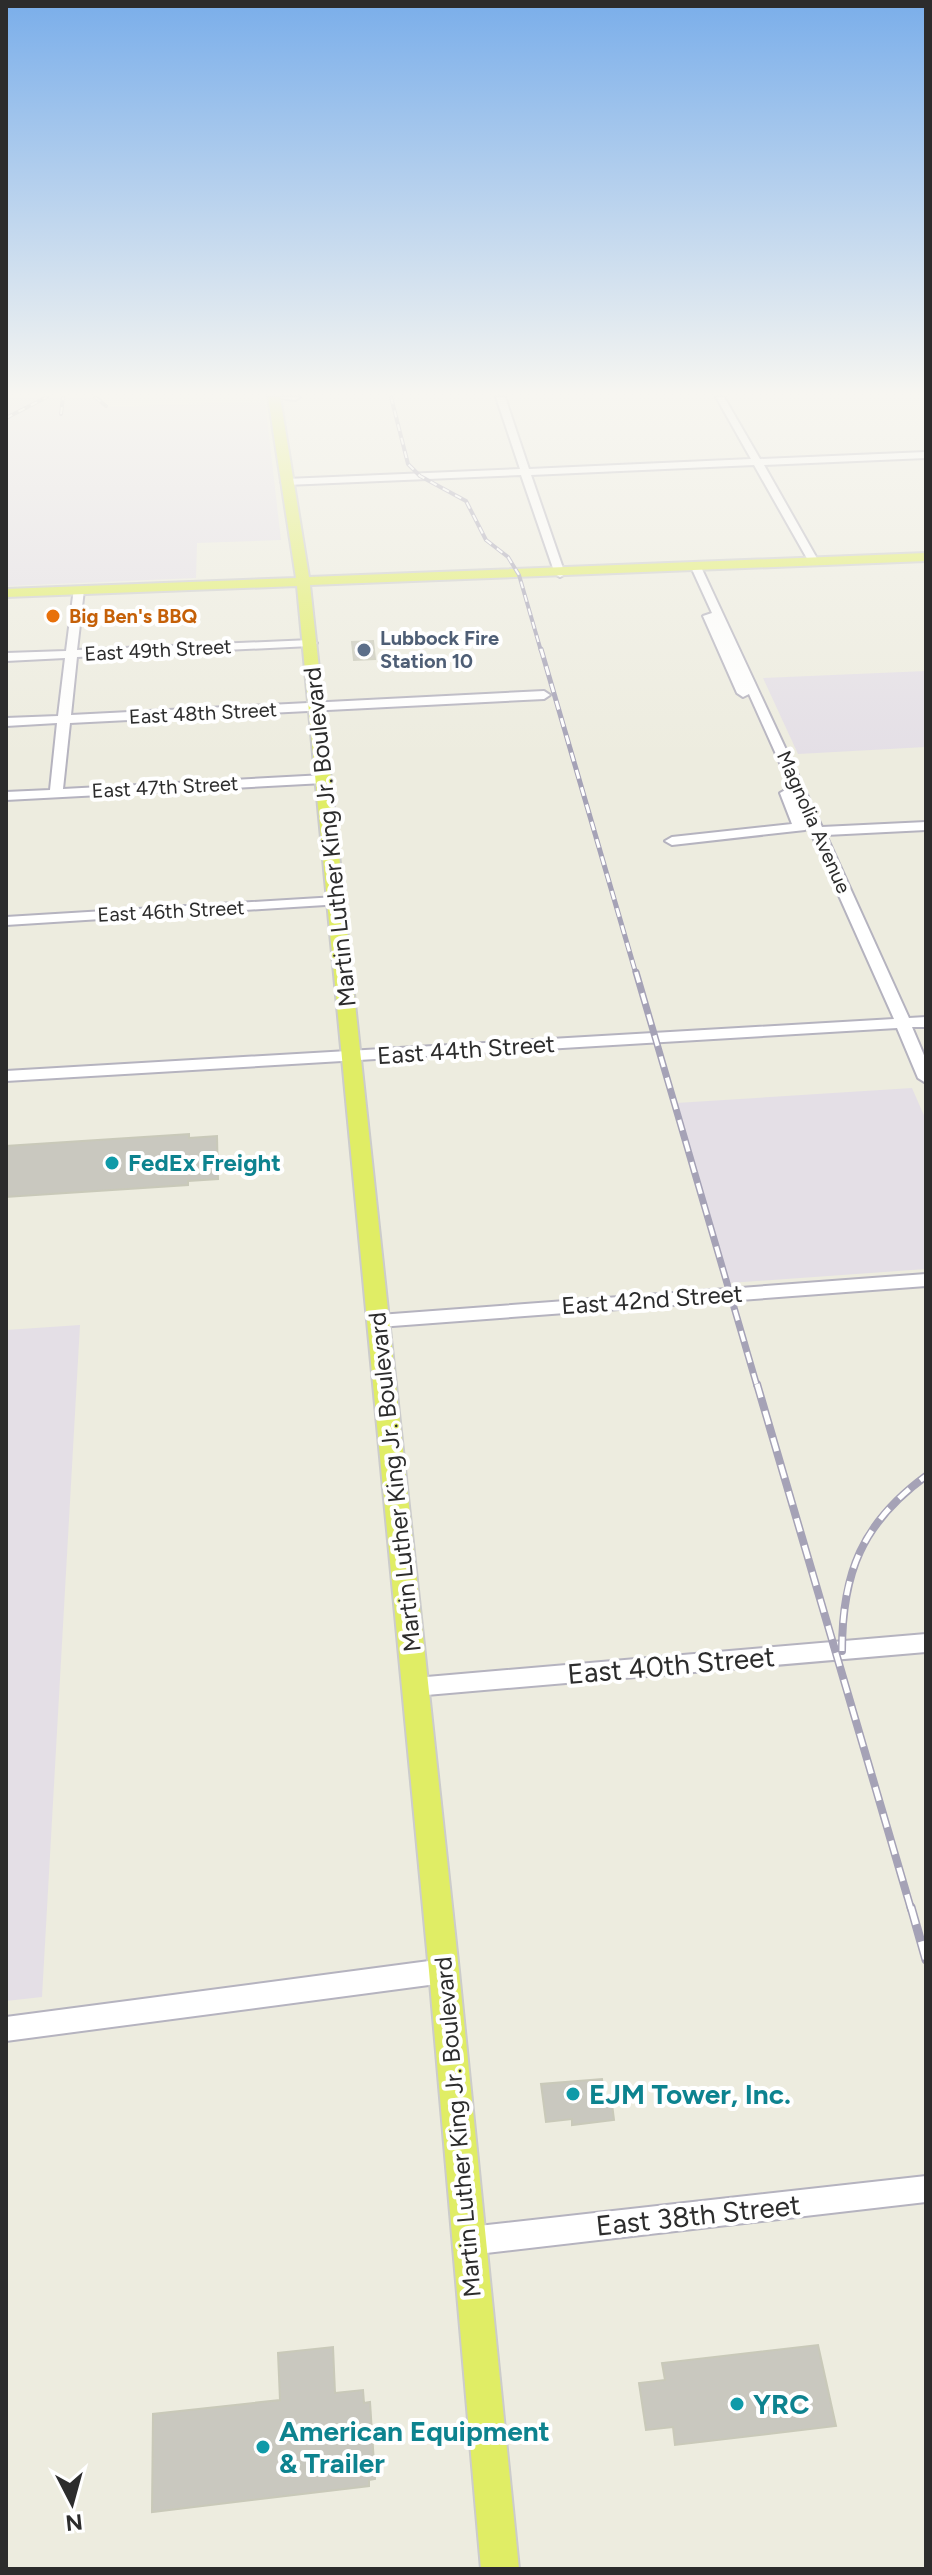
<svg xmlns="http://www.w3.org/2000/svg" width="932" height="2575" font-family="Figtree,sans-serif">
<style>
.industrial{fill:#e4dfe6}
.building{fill:#c9c8bf;stroke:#c9c9b9;stroke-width:2}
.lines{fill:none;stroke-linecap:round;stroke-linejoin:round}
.minor-casing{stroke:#b5b3bf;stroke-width:4}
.major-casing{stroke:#ccc;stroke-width:4}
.minor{fill:#fff;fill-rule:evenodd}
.major{fill:#e0ed65;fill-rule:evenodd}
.rail-far4-casing{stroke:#a5a2b6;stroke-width:4}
.rail-far3-casing{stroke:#a5a2b6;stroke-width:5}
.rail-far2-casing{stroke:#a5a2b6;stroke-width:7}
.rail-far1-casing{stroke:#a5a2b6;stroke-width:8}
.rail-casing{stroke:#a5a2b6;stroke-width:9}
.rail-far4{stroke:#fff;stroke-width:2;stroke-dasharray:7;stroke-linecap:butt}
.rail-far3{stroke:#fff;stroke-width:3;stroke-dasharray:9;stroke-linecap:butt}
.rail-far2{stroke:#fff;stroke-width:4;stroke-dasharray:11;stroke-linecap:butt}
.rail-far1{stroke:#fff;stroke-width:5;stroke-dasharray:14;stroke-linecap:butt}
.rail{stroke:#fff;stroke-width:6;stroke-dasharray:18;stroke-linecap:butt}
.food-dot{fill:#e8710a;stroke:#fff;stroke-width:3}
.service-dot{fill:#5c6f8a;stroke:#fff;stroke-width:3}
.culture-dot{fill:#0f9aa8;stroke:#fff;stroke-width:3}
.labels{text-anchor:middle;stroke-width:8;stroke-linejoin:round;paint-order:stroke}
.far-food-label{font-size:20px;font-weight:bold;fill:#c56008;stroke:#fff;text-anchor:start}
.far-service-label{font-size:20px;font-weight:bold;fill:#4e5e75;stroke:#fff;text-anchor:start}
.far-street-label{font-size:20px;fill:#2c2c2c;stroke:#fff}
.street-label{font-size:24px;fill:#2c2c2c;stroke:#fff}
.culture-label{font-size:24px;font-weight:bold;fill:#0d838f;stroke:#fff;text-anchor:start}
.near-street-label{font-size:28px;fill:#2c2c2c;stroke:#fff}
.near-culture-label{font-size:28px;font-weight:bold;fill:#0d838f;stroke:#fff;text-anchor:start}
</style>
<rect width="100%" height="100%" fill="#edecdf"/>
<g class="industrial">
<polygon points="6,397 99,397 109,407 265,401 281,540 197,543 196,578 6,586"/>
<polygon points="926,671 926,747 798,754 763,678"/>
<polygon points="912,1088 926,1120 926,1269 729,1283 676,1103"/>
<polygon points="80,1325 42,1997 6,2001 6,1330"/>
</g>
<g class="building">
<polygon points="373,641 375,659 354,660 352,642"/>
<polygon points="189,1134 189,1138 217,1136 218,1179 188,1181 188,1185 6,1197 6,1146"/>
<polygon points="602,2079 605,2104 612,2104 614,2120 572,2125 572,2119 546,2122 541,2084"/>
<polygon points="818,2345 836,2426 675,2445 673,2427 646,2430 639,2383 665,2380 662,2363"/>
<polygon points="333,2347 335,2393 363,2390 364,2403 370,2402 375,2479 369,2480 369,2486 152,2512 153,2414 280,2400 278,2353"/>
</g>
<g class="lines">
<g class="minor-casing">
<g id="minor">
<polygon points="270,397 300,397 295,400"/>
<polygon points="496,397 505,397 529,469 751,459 716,397 724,397 760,459 926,452 926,458 764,465 819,562 814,565 809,562 754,465 531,475 565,574 560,577 555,574 521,475 286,485 281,482 286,479 520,469"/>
<polygon points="696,564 701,567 822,827 926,822 926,830 826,835 909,1018 926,1017 926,1027 912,1027 926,1060 926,1083 918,1078 897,1028 6,1081 6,1071 894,1019 795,797 807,827 805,830 672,845 665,841 672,837 792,824 780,793 787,789 793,792 749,694 743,697 737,693 703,616 712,613 691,567"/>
<polygon points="74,588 84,590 77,650 311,640 317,643 311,646 77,657 71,715 544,691 550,695 544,699 70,723 63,789 324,775 330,779 324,783 6,800 6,792 50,790 57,723 6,726 6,718 58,716 65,658 6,661 6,653 66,651"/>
<polygon points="336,897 341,898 341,904 6,925 6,917"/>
<polygon points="926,1274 926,1286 379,1327 370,1321 379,1315"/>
<polygon points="926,1634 926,1652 415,1696 407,1694 404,1687 407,1680 415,1678"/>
<polygon points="444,1959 453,1963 456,1971 453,1979 444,1983 6,2041 6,2017"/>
<polygon points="926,2176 926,2202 469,2255 459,2251 455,2241 459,2231 469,2227"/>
</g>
</g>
<g class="major-casing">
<polygon id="major" points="268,397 280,397 309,577 926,553 926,561 310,585 459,1971 519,2569 481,2569 429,1971 297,586 6,597 6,589 296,578"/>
</g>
<use href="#minor" class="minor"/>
<use href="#major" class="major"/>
<g class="rail-far4-casing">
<g id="rail-far4">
<polyline points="95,397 106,406"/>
<polyline points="391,397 408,464 420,476 466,501 486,540 508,557 519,575 541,651"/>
<polyline points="61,414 63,397"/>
<polyline points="6,418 47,397"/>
</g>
</g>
<g class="rail-far3-casing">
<polyline id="rail-far3" points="541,649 636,974"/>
</g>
<g class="rail-far2-casing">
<polyline id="rail-far2" points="636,972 757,1386"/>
</g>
<g class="rail-far1-casing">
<g id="rail-far1">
<polyline points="757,1384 911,1909"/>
<path d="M842 1651C842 1573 862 1523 926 1476"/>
</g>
</g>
<g class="rail-casing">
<polyline id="rail" points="911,1907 926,1960"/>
</g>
<use href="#rail-far4" class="rail-far4"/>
<use href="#rail-far3" class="rail-far3"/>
<use href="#rail-far2" class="rail-far2"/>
<use href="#rail-far1" class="rail-far1"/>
<use href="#rail" class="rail"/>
</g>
<linearGradient id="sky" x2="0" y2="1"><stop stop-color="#7aaeea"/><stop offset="0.52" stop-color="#f7f6f1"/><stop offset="1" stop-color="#f7f6f1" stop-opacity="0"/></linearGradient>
<rect width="932" height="757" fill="url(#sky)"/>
<circle class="food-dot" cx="53" cy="616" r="8"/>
<circle class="service-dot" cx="364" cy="650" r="8"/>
<g class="culture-dot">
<circle cx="112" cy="1163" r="8"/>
<circle cx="573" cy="2094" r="8"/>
<circle cx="737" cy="2404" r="8"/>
<circle cx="263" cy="2447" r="8"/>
</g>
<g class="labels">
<g class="far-food-label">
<text x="69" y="623">Big Ben's BBQ</text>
</g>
<g class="far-service-label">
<text x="380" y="645">Lubbock Fire<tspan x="380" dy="23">Station 10</tspan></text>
</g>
<g class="far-street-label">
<text transform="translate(158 650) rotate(-3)" y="7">East 49th Street</text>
<text transform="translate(203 713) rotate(-3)" y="7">East 48th Street</text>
<text transform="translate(165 787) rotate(-3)" y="7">East 47th Street</text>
<text transform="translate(814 822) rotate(66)" y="7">Magnolia Avenue</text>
<text transform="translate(171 911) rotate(-3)" y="7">East 46th Street</text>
</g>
<g class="street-label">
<text transform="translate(330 837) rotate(-96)" y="8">Martin Luther King Jr. Boulevard</text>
<text transform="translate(466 1050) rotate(-4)" y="8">East 44th Street</text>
<text transform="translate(652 1300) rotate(-4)" y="8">East 42nd Street</text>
<text transform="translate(395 1482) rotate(-96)" y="8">Martin Luther King Jr. Boulevard</text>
<text transform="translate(458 2127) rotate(-95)" y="8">Martin Luther King Jr. Boulevard</text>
</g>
<g class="culture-label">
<text x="128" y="1171">FedEx Freight</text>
</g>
<g class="near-street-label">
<text transform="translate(671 1665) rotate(-5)" y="10">East 40th Street</text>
<text transform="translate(698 2215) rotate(-6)" y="10">East 38th Street</text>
</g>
<g class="near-culture-label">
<text x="589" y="2104">EJM Tower, Inc.</text>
<text x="753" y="2414">YRC</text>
<text x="279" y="2441">American Equipment<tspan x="279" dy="32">&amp; Trailer</tspan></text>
</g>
</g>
<rect width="932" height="2575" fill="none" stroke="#2c2c2c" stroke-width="16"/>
<g transform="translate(72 2503) rotate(174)" stroke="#ffffff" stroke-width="6" paint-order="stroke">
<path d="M0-6L14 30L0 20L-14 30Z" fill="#2c2c2c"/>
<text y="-12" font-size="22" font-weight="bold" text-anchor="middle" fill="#2c2c2c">N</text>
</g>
</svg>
